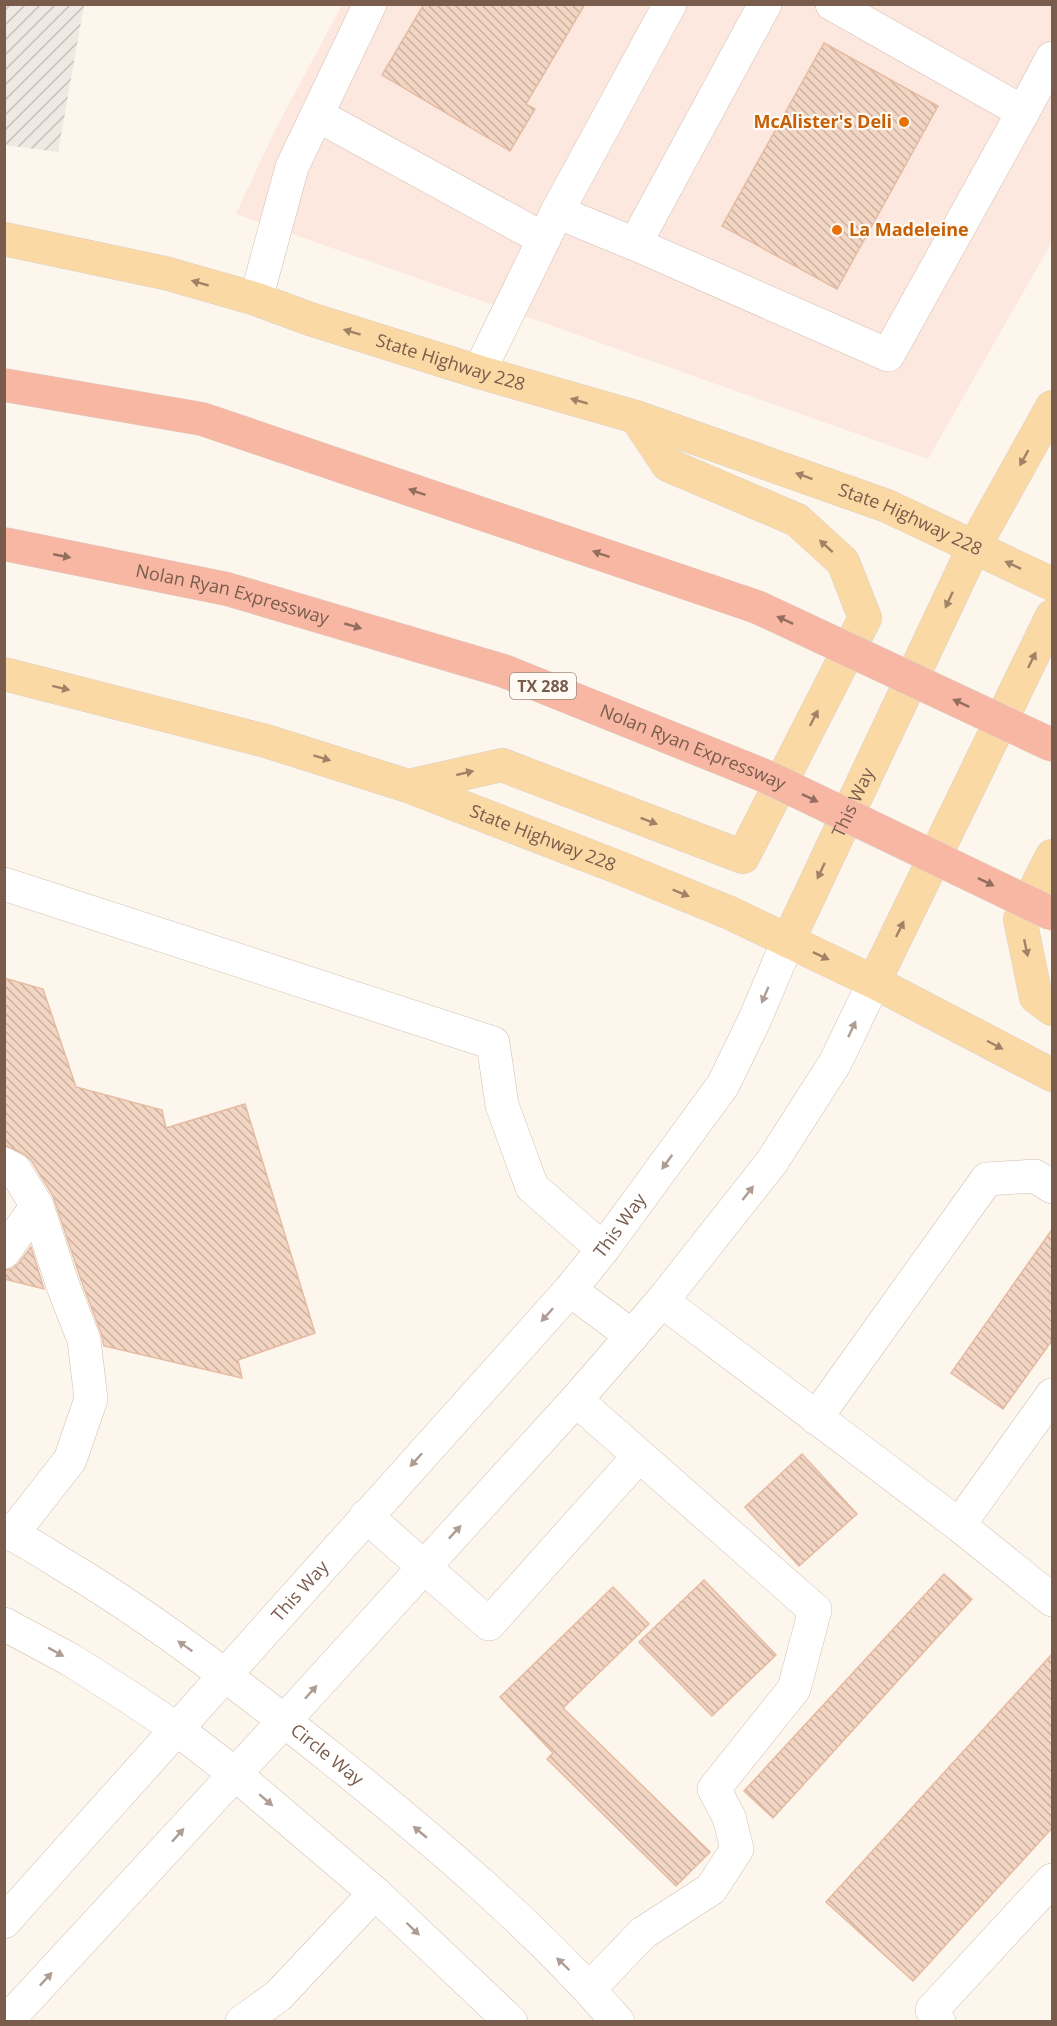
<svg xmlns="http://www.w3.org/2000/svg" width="1057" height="2026" font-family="'Open Sans',sans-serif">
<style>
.commercial{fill:#fde8e0}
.industrial{fill:url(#industrial-furrows)}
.building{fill:url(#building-back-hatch);stroke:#e6bba3;stroke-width:1.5}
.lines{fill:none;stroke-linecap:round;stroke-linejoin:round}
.minor-casing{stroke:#d1beb0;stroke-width:34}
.major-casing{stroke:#dad1cd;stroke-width:34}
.minor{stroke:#fff;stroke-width:33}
.major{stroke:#fbd9a5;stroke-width:33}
.highway-bridge-casing{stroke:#dad1cd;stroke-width:34;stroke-linecap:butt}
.highway-bridge{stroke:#f7b7a3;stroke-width:33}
.oneway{fill:#a18267}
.oneway2{fill:#936e5e}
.oneway3{fill:#af9d94}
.food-dot{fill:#e8710a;stroke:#fffaf3;stroke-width:2}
.labels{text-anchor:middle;stroke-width:4.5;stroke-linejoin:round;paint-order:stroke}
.shield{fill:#fffaf3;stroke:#a28b7f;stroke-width:1.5}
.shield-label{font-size:16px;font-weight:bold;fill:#7a5c4d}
.food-label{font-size:18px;font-weight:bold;fill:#c56008;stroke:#fffaf3;text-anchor:end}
.street-label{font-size:18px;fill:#7a5c4d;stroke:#fffaf3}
</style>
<defs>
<pattern id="industrial-furrows" width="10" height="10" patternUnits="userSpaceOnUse" patternTransform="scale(1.5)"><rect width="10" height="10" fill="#efe9e4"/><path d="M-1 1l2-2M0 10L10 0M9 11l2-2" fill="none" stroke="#c7c0bb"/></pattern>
<pattern id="building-back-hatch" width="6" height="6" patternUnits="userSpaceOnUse" patternTransform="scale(1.5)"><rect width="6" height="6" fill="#f3d5c3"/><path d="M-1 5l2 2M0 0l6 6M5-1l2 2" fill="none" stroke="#cab0a1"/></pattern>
</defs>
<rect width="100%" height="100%" fill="#fdf6ec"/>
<polygon class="commercial" points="342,5 1052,5 1052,242 928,459 236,214 275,130"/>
<polygon class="industrial" points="5,4 84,5 58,152 5,145"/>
<g class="building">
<polygon points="424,4 585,4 526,104 535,109 510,151 382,75"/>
<polygon points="824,43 938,106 837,289 722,226"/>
<polygon points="4,978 43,989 76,1087 162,1110 166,1128 245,1104 315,1333 238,1360 242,1378 104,1346 101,1333 81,1280 53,1196 31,1160 24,1154 4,1145"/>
<polygon points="1053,1228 1053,1339 1003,1409 951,1373"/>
<polygon points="31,1247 44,1289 4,1279 4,1270 12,1269 19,1263"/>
<polygon points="802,1454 857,1514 799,1566 745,1507"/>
<polygon points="944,1574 972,1599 773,1818 744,1791"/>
<polygon points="704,1580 776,1655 712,1716 639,1642"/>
<polygon points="613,1587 649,1624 563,1708 710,1852 676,1886 547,1759 553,1753 500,1697"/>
<polygon points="1053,1653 1053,1827 913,1981 826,1902"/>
</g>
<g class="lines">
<g class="minor-casing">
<g id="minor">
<polyline points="832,4 1023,112 1052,58"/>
<polyline points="317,115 544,239"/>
<polyline points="557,212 635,244 888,355 1023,112"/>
<polyline points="635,244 765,4"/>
<polyline points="256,299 292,167 370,4"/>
<polyline points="479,372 557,212 670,4"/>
<polyline points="4,884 493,1043 502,1105 532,1187 603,1249"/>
<polyline points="4,1164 15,1170 37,1206 63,1286 84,1340 91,1399 70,1460 12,1534"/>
<polyline points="4,1252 37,1206"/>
<polyline points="570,1290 632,1336"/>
<polyline points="662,1301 959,1525 1052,1395"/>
<polyline points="576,1400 815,1610 794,1689 714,1789 729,1817 737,1849 711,1889 643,1933 589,1989"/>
<polyline points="816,1418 987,1179 1035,1176 1052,1187"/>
<polyline points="366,1516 489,1624 639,1456"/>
<polyline points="959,1525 1052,1600"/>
<path id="s1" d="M4 1530C26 1541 46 1554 67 1567 162 1624 248 1692 335 1761 434 1841 534 1925 618 2022"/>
<polyline points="4,1624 71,1660 129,1697 178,1730 235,1774 375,1893 511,2022"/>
<path id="s2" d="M4 1922 570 1290 603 1249 723 1085 755 1019 788 941"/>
<polyline points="6,2022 285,1720 576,1400 662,1301 771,1163 835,1063 874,982"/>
<polyline points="242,2022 278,1996 375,1893"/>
<polyline points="939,2022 932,2010 1052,1880"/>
</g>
</g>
<g class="major-casing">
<g id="major">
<path id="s3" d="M4 239 165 273 256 299 310 319 479 372 636 417 887 506 1052 584"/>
<path id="s4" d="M4 674 266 741 408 786 620 868 730 913 874 982 1052 1075"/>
<polyline points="408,786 502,765 743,857 865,618 843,562 797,520 668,465 636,417"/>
<polyline points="1052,856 1020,919 1036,997 1052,1009"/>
<path id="s5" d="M788 941 974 547 1052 407"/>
<polyline points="874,982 1052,616"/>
</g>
</g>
<use href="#minor" class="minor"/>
<use href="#major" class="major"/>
<g class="highway-bridge-casing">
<g id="highway-bridge">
<polyline points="4,385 202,419 757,607 1052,745"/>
<path id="s6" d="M4 544 227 589 504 671 765 776 1052 914"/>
</g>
</g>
<use href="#highway-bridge" class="highway-bridge"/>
</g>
<defs><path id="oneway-solid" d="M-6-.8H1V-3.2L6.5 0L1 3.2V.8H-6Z" transform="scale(1.5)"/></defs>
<g class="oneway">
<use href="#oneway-solid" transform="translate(200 283) rotate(-164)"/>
<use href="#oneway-solid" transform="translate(352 332) rotate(-163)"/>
<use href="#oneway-solid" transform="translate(579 401) rotate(-164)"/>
<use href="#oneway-solid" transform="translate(1024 458) rotate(119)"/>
<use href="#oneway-solid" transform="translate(804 476) rotate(-160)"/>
<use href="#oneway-solid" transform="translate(826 546) rotate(-138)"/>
<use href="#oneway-solid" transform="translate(1013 565) rotate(-155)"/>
<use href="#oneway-solid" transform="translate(949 600) rotate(115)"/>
<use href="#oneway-solid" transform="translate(1032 660) rotate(-64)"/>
<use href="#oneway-solid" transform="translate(61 688) rotate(14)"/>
<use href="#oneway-solid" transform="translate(814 718) rotate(-63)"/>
<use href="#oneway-solid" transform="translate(322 758) rotate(17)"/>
<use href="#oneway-solid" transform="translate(465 773) rotate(-13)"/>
<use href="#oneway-solid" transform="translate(649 821) rotate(21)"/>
<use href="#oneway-solid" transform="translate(821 871) rotate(115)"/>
<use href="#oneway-solid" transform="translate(681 893) rotate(22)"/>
<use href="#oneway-solid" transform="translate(900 929) rotate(-64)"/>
<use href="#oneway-solid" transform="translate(1026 948) rotate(78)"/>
<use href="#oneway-solid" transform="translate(821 956) rotate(25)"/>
<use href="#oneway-solid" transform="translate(995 1045) rotate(28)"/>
</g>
<g class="oneway2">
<use href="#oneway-solid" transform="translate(417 492) rotate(-161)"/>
<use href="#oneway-solid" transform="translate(601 554) rotate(-161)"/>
<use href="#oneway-solid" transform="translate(62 556) rotate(11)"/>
<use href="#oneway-solid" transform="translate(785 620) rotate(-155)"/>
<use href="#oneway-solid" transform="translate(353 626) rotate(16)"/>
<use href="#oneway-solid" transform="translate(961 703) rotate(-155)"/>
<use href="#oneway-solid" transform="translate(810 798) rotate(26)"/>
<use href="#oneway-solid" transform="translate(986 882) rotate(26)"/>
</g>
<g class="oneway3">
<use href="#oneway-solid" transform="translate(765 995) rotate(113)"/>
<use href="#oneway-solid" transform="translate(852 1029) rotate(-65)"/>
<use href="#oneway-solid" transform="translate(667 1162) rotate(126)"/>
<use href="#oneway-solid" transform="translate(748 1193) rotate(-52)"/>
<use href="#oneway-solid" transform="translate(547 1315) rotate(132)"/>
<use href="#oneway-solid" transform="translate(416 1460) rotate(132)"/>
<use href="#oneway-solid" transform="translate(455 1532) rotate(-47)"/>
<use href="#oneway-solid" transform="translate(185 1646) rotate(-145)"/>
<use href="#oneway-solid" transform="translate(56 1652) rotate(29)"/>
<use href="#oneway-solid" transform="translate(311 1692) rotate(-48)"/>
<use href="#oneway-solid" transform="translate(266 1800) rotate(41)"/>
<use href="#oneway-solid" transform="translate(420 1832) rotate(-140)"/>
<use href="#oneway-solid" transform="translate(178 1835) rotate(-48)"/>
<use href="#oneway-solid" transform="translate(413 1929) rotate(44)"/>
<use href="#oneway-solid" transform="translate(563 1964) rotate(-136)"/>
<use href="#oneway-solid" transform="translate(46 1979) rotate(-47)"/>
</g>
<g class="food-dot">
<circle cx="904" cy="122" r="6"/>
<circle cx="837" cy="230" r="6"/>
</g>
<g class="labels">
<rect class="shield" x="510" y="673" width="66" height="26" rx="4.5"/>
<g class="shield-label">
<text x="543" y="692">TX 288</text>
</g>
<g class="food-label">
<text x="892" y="128">McAlister's Deli</text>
<text x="849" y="236" text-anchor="start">La Madeleine</text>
</g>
<g class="street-label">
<text dy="6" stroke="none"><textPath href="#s3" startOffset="464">State Highway 228</textPath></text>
<text dy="6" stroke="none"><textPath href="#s3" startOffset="950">State Highway 228</textPath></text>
<text dy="6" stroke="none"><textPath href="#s6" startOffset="234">Nolan Ryan Expressway</textPath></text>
<text dy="6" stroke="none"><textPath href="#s6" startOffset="720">Nolan Ryan Expressway</textPath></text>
<text dy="6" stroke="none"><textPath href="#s5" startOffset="153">This Way</textPath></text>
<text dy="6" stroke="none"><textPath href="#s4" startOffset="564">State Highway 228</textPath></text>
<text dy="6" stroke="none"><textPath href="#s2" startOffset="930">This Way</textPath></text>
<text dy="6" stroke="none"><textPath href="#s2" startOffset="444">This Way</textPath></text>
<text dy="6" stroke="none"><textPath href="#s1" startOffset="394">Circle Way</textPath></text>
</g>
</g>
<rect width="1057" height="2026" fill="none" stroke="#7a5c4d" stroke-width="12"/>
</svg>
